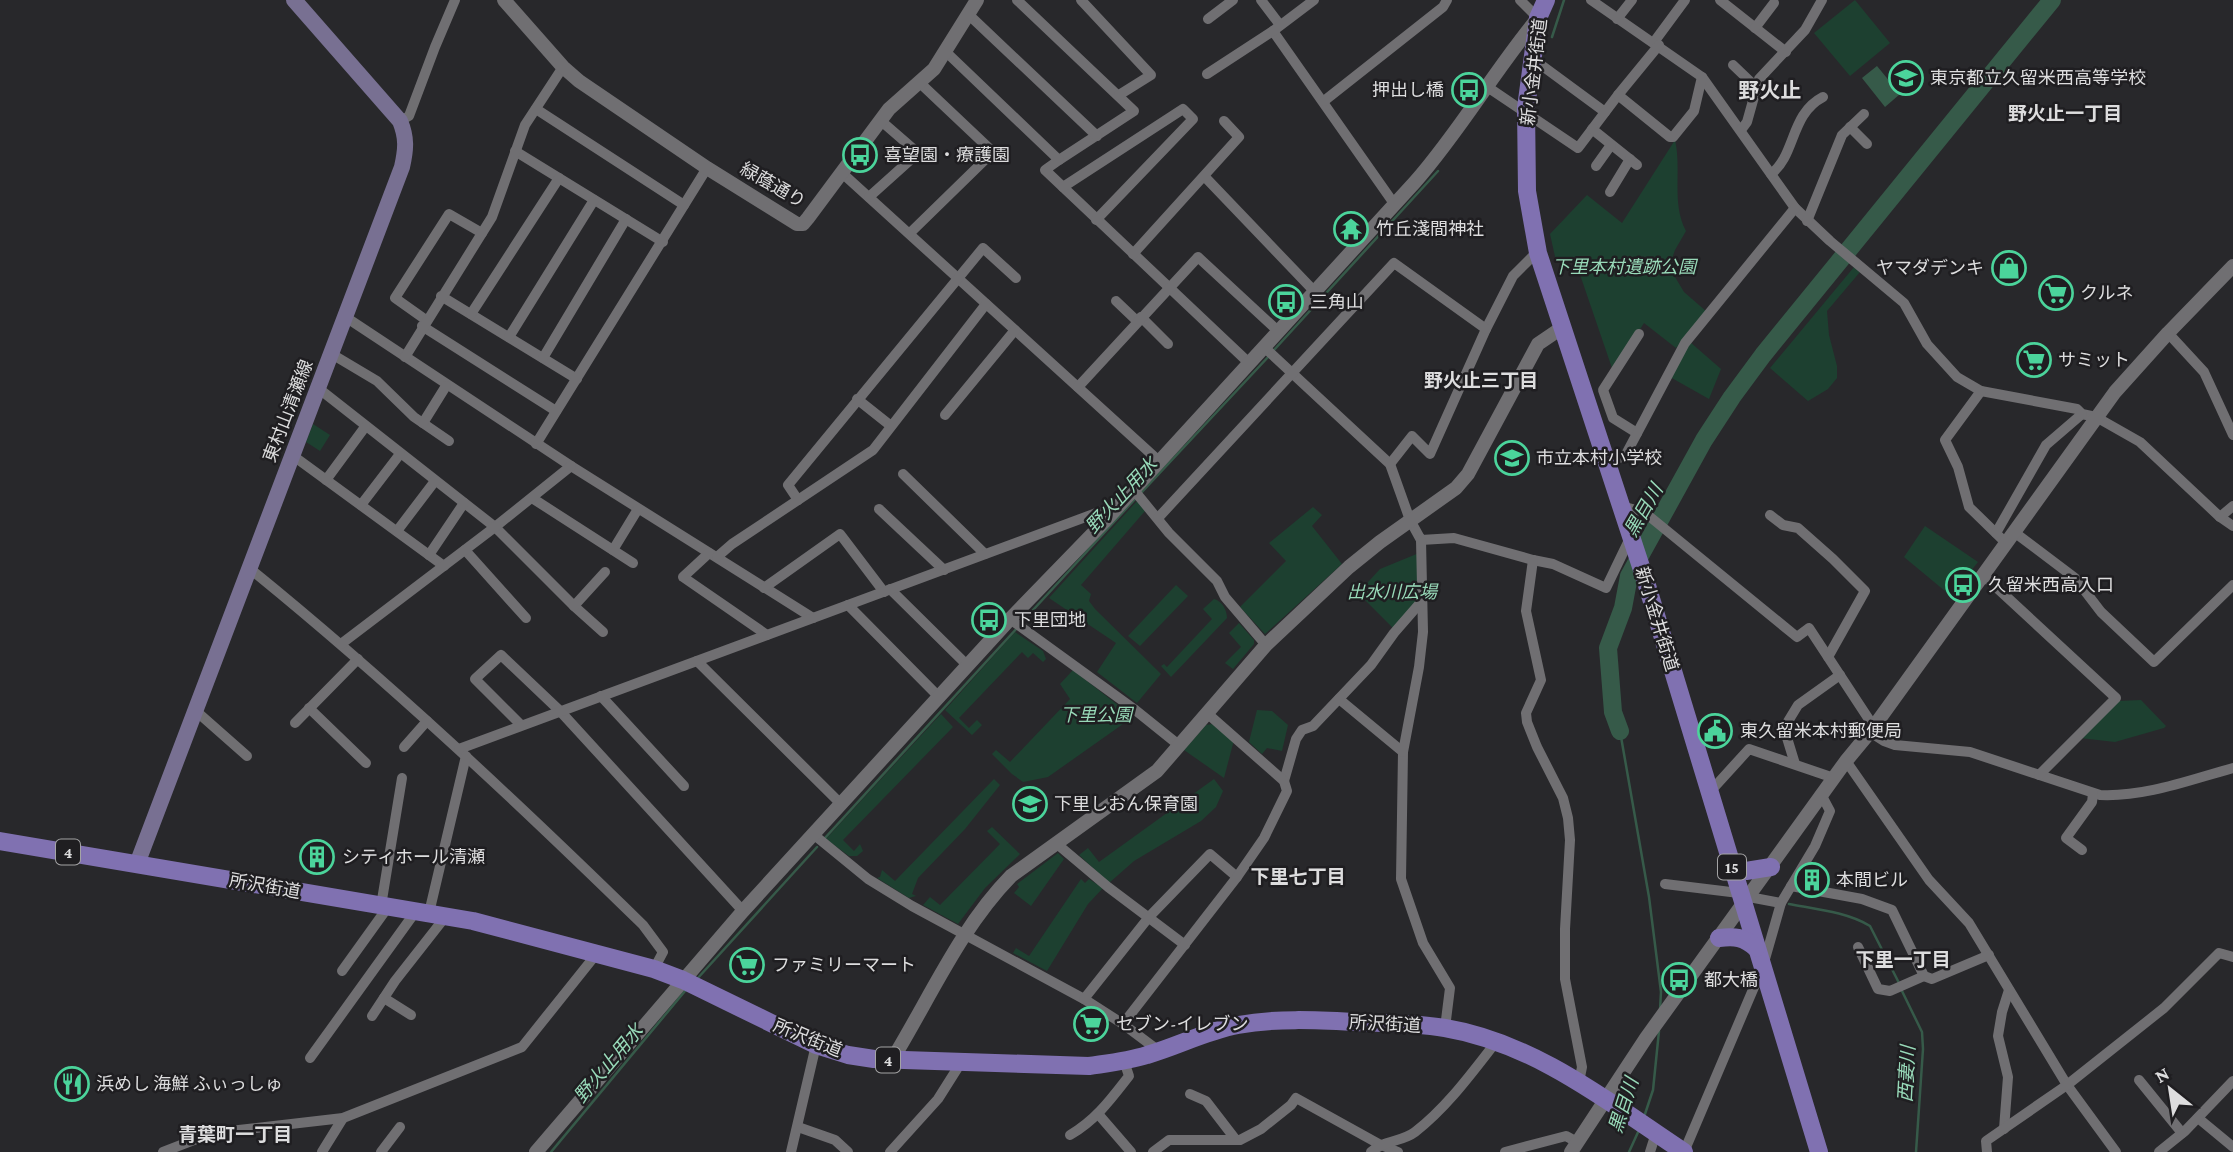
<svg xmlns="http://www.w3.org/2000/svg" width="2233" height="1152" font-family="'Crimson Pro','Noto Sans JP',serif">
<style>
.green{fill:#1d4030}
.water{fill:#365a49}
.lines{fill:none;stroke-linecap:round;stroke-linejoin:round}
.stream{stroke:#365a49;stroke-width:2.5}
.river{stroke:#365a49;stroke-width:18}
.minor{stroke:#706f72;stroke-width:10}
.tertiary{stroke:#706f72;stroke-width:14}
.secondary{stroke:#787092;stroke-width:16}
.primary{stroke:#8071b1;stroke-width:18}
.labels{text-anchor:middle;stroke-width:5;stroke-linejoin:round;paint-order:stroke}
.shield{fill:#1f1e21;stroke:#a4a4a5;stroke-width:2}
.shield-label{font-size:16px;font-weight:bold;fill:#ddddde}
.street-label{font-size:18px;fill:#ddddde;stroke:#1f1e21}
.poi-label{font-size:18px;fill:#ddddde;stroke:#1f1e21;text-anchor:start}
.park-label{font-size:18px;font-style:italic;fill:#98d9b8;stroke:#1f1e21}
.neighbourhood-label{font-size:19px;font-weight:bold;fill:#ddddde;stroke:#1f1e21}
.water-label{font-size:19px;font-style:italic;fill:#98dab9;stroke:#1f1e21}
.quarter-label{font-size:21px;font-weight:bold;fill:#ddddde;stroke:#1f1e21}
</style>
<rect width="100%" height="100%" fill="#28282b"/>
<g class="green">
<polygon points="1855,0 1890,43 1850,76 1814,33"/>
<path d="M1675 140C1682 170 1671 203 1686 231L1675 250 1669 267 1684 292 1707 312 1676 348 1644 323 1613 371 1576 263 1567 260 1556 261 1550 234 1587 195 1622 223Z"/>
<polygon points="1854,267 1860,272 1827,311 1829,335 1837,366 1837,378 1828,389 1808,401 1770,368"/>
<polygon points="1690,342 1721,369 1709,399 1670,377"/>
<polygon points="313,424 330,435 320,451 306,442"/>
<polygon points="1137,501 1145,511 1081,585 1091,594 1089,601 1095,609 1161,674 1137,703 1097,672 1116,643 1049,598"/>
<polygon points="1313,507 1322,515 1312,526 1342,564 1265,634 1240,607 1286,561 1269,543"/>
<polygon points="1925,526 1978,562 1951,596 1904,557"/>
<polygon points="1419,553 1416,602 1393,628 1358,593 1380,569"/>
<polygon points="1176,585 1188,596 1140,646 1128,636"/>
<path d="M1214 599C1222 601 1227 610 1227 618L1171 677 1161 666 1164 664 1167 667 1212 619 1203 609Z"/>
<polygon points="1239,623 1254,640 1254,644 1233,669 1225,663 1241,647 1229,633"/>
<polygon points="1015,632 1043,651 1046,659 1043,662 1033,653 1028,658 1022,652 959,718 969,728 977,720 982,725 972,735 945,710"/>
<polygon points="1073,670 1133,717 1048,777 1023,782 1012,774 992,754 996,750 1010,762 1070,699 1060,684"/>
<polygon points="2141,700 2166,726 2164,728 2115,742 2080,738 2118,701"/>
<polygon points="1257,710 1272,711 1288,725 1282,751 1267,748 1262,754 1249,742"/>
<polygon points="941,714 953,727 843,840 854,851 860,844 863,851 857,856 849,856 826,839"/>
<polygon points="1212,724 1234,740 1224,778 1184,750 1206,725"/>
<polygon points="994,779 1000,785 965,829 918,878 912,894 916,896 909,898 877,878 880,877 882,870 895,881"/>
<polygon points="1214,779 1223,791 1216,807 1201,821 1134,861 1109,883 1079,855 1088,848 1099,862"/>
<polygon points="992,827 1020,854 985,888 958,924 923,905 930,897 940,905 1000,844 987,831"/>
<polygon points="1058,853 1064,859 1031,906 1014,893 1019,887 1017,884"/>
<polygon points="1081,879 1085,883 1089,879 1103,888 1088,904 1047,971 1013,953 1016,948 1029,956"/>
</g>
<polygon class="water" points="1877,66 1900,94 1885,107 1862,78"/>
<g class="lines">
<g class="stream">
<polyline points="1552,37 1564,0"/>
<polyline points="1274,350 1438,171"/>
<polyline points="1141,493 1270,355"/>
<polyline points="1022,622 1136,498"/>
<polyline points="1620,731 1649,897 1661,992 1660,1010"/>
<polyline points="824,839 1018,627"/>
<path d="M1789 904C1815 909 1847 912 1870 926L1899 983"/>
<polyline points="697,979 817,847"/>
<polyline points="1901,989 1922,1032 1923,1049 1916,1152"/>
<polyline points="1644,1117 1653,1090 1659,1031"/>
<polyline points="551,1152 685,991"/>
<polyline points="1629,1152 1639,1130"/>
</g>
<polyline class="river" points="1620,731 1613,712 1608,648 1623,608 1629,576 1704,440 1732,397 1763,355 2052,0"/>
<g class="minor">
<polyline points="1017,0 1134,111 1059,160"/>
<polyline points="1081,0 1151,75 1119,95"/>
<polyline points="1261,0 1280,25"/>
<polyline points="1520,0 1538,18"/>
<polyline points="1591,0 1702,77 1795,208 1830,241 1904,303 1927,344 1957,377 1981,391 2077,409 2082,414 2096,417 2140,442 2220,517 2233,526"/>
<polyline points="1720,0 1786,52"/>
<polyline points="968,14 1097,136"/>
<polyline points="1208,19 1233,0"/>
<polyline points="1617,19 1632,0"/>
<polyline points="1755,28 1774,3"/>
<polyline points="1273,31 1395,205"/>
<polyline points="1654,42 1685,0"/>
<polyline points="945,51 1059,160 1045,170 1249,363"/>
<polyline points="1533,59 1605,112"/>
<polyline points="1733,65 1756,87"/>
<polyline points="1207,74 1273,31 1314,0"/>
<polyline points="1486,86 1578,148 1618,95 1659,45"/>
<polyline points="1618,95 1670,137 1673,137 1694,111 1702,77"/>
<polyline points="1324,101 1443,7 1447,0"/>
<polyline points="536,109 684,205"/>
<polyline points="400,121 409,116 435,47 455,0"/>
<polyline points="1850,127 1867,144"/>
<polyline points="1592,129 1637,165"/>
<polyline points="1741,130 1747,122 1759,79 1805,30 1822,0"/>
<polyline points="515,151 663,242"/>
<polyline points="1596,166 1611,145"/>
<polyline points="841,172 1159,461"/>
<path d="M1771 174C1796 155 1790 114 1823 97"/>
<polyline points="1205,177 1315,292"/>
<polyline points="1063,187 1183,109 1193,119 1096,220"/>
<polyline points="1610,192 1630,159"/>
<polyline points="869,197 918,153 880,120"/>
<polyline points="1807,221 1842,135 1864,114"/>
<polyline points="910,233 993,152 920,83"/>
<polyline points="1133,254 1239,137 1224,121"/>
<polyline points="441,296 577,379"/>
<polyline points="1116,301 1137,321"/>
<polyline points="471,314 559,178"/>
<polyline points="344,316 571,466 813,618"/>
<polyline points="1141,317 1168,344"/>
<polyline points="426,320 395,298 449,214 482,233"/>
<polyline points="422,326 556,411"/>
<polyline points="2168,333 2204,372 2233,435"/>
<polyline points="509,337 594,200"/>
<polyline points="1264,347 1390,464 1410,520 1421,540 1454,538 1533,560 1553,564 1606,588 1631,536"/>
<polyline points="330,353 377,381 414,417 449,441"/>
<polyline points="405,357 492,217 525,125 563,67"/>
<polyline points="543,358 626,219"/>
<polyline points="1078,387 1198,257 1278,331"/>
<polyline points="318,388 495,527 574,606 603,632"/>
<polyline points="1981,391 1945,440 1958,467 1969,507 2006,543"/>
<polyline points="857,399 891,426"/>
<polyline points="945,415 1015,330"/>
<polyline points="423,423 446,386"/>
<polyline points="1637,433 1613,418 1603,390 1639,334"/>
<polyline points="536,444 707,168"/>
<polyline points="292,455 444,566"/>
<polyline points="1607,462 1625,456 1685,343 1795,208"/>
<polyline points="1390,464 1412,436 1430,454 1486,329 1513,276 1538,251"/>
<polyline points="903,474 985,554"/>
<polyline points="326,480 365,427"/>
<polyline points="1133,489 1169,533 1217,581 1225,597 1266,645"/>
<polyline points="532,498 633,563"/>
<polyline points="798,500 788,485 983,248 1016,278"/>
<polyline points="361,505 400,454"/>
<path d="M1621 506 1644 512 1797 637 1809 628 1870 721V732L1884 741 1895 745 1970 752 2100 795C2146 797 2189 780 2233 768"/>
<polyline points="879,509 944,570"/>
<polyline points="1770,515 1783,525 1798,528 1833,559 1865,591 1828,657"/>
<polyline points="2220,517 2233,506"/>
<polyline points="1158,518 1394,263 1486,329"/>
<polyline points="397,531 435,481"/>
<polyline points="2014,532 2075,578 2101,612 2154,662 2233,585"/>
<polyline points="1996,533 2046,445 2082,414"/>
<polyline points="1421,540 1423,632 1419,667 1403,752 1401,879 1423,943 1450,988 1445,1028"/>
<polyline points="465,550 526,618"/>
<polyline points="613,550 638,509"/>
<polyline points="709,553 683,577 767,635"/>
<polyline points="429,555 464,503"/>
<polyline points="717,557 732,544 873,450 986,304"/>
<polyline points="1533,560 1526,611 1541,680 1526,713 1527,722 1537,747 1563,798 1568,818 1570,840 1565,929 1565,979 1582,1067 1579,1082"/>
<path d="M249 568C387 680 516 801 643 925L663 952 654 969"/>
<polyline points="1983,575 2116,698 2039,775"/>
<polyline points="764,588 840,534 884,592"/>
<polyline points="890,589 968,666"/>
<polyline points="848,605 939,697"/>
<polyline points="574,606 605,572"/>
<polyline points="1010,619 1134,709 1180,746"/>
<polyline points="341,644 495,527 571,466"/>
<polyline points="697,661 841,804"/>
<polyline points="601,696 684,786"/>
<polyline points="1339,699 1403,752"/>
<polyline points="309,708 366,763"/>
<polyline points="196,711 247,756"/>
<polyline points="295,723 358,659"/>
<polyline points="521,725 475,679 501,655 560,711 743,911"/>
<polyline points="404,747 427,721"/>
<polyline points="459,749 1099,512 1115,510"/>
<polyline points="1846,761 1929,880 1969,923 2067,1085 2116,1152"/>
<polyline points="1795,764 1784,728 1798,705 1840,675"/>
<polyline points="1284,781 1296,739 1302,730 1313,726 1371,665 1394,633 1421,602"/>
<polyline points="1709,793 1749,749 1834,778"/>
<polyline points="813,834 868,879 912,906 1084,999 1123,1024 1159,1051"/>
<polyline points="1057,844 1108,887 1185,945"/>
<polyline points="2082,850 2066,838 2092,802 2093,794"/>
<polyline points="1665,884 1739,893"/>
<polyline points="1791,886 1862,899 1892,910 1924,976 1932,979 1989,955"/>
<polyline points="1749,897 1781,903"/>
<polyline points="381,906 402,778"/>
<polyline points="429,913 466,756"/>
<polyline points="1858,947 1878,989 1890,991 1924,976"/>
<polyline points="342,971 388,907"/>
<polyline points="384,998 411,1015"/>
<polyline points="1084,999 1149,917 1210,854 1237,877"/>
<polyline points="372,1016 395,981 446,916"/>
<polyline points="1123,1024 1237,877 1264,838 1287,791 1284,781 1208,714"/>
<polyline points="310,1058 416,911"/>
<polyline points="2139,1080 2182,1133"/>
<polyline points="1190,1094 1206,1101 1236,1140"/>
<polyline points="1099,1115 1131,1152"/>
<polyline points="2198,1118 2233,1147"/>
<polyline points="798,1127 835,1140 848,1152"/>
<polyline points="2004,1129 2008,1077 1998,1036 2002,1012 2009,990"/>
<path d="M1070 1135C1096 1120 1111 1099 1129 1076L1124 1061"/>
<polyline points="163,1152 212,1133 343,1118 522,1047 598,952"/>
<polyline points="322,1152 343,1118"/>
<polyline points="381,1152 400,1127"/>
<polyline points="791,1152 816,1045"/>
<polyline points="890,1152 938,1099 962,1061"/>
<polyline points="1153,1152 1169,1140 1240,1140 1261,1129 1291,1105 1296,1098 1379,1144 1398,1152"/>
<path d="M1371 1152C1384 1140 1402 1142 1415 1132 1447 1107 1471 1074 1496 1042"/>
<polyline points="1505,1152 1566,1136 1577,1142"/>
<polyline points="1650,1152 1656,1133"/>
<polyline points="1684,1152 1763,966 1781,903 1815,846 1830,811 1822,796"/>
<polyline points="1987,1152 1986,1141 2067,1085 2164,1008 2219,953 2233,957"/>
<polyline points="2159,1152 2185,1131 2233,1081"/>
</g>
<g class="tertiary">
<polyline points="504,0 563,67 579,81 707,168 797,224 803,224 808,218 889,109 934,69 977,0"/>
<path d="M897 1061 898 1050C933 991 963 925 1011 876L1157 771 1266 645 1349 567 1380 542 1456 488 1468 474 1538 344 1563 327"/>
<path d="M536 1152 743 911 1010 619 1104 522 1415 182C1460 131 1494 71 1538 18"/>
<polyline points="1571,1152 1646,1038 1846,761 1870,732 2115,392 2168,333 2233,266"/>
</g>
<path class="secondary" d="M137 864 402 167C406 149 407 138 400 121L294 0"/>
<g class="primary">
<polyline points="1546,0 1538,18 1526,108 1527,191 1538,253 1646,582 1819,1152"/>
<path d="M0 841 473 921 654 969 683 980 816 1045 848 1055 874 1059 1089 1066C1109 1063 1128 1061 1147 1055 1178 1046 1206 1031 1238 1025 1277 1018 1315 1020 1355 1022 1384 1023 1415 1023 1445 1028 1535 1043 1610 1103 1684 1152"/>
<polyline points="1731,866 1746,871 1771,867"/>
<path d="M1719 938C1735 936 1744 937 1756 948"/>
</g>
</g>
<defs>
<g id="school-ring" transform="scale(1.75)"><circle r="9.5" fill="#1f1e21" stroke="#4bd49b" stroke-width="1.5"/><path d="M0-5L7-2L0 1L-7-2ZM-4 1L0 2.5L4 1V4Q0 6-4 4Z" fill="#4bd49b"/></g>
<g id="bus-ring" transform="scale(1.75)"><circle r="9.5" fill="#1f1e21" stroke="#4bd49b" stroke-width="1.5"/><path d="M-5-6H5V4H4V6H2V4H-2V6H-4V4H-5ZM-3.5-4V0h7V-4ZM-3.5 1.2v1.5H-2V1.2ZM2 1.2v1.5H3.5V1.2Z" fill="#4bd49b"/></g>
<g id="temple-ring" transform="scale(1.75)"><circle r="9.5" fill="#1f1e21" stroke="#4bd49b" stroke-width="1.5"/><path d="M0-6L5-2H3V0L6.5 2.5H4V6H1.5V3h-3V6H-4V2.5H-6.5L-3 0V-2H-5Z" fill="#4bd49b"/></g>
<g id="shop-ring" transform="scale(1.75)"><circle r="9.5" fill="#1f1e21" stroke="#4bd49b" stroke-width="1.5"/><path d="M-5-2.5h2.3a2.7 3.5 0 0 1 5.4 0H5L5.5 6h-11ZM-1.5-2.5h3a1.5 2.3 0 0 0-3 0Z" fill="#4bd49b"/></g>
<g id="supermarket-ring" transform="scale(1.75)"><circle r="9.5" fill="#1f1e21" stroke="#4bd49b" stroke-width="1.5"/><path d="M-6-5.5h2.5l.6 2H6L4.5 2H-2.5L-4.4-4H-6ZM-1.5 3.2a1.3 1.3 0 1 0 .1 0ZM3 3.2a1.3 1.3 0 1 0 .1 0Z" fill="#4bd49b"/></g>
<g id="civic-ring" transform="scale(1.75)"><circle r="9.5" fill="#1f1e21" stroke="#4bd49b" stroke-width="1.5"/><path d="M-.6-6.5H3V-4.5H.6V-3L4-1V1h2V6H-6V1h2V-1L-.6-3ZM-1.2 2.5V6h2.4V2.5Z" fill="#4bd49b"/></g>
<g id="building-ring" transform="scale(1.75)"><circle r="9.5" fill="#1f1e21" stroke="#4bd49b" stroke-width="1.5"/><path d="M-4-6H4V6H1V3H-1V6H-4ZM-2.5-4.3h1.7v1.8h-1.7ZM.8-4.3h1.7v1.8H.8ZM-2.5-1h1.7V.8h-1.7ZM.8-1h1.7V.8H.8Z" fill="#4bd49b"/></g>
<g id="restaurant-ring" transform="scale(1.75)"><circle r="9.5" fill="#1f1e21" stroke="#4bd49b" stroke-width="1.5"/><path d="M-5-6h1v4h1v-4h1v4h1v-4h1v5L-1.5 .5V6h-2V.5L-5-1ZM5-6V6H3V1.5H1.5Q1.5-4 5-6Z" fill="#4bd49b"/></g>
</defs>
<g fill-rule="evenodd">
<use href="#school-ring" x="1906" y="78"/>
<use href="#bus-ring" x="1469" y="90"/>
<use href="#bus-ring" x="860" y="155"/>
<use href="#temple-ring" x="1351" y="229"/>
<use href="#shop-ring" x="2009" y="268"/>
<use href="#supermarket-ring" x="2056" y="293"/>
<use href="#bus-ring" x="1286" y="302"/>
<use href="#supermarket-ring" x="2034" y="360"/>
<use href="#school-ring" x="1512" y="458"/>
<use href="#bus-ring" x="1963" y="585"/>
<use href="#bus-ring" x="989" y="620"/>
<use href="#civic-ring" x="1715" y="731"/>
<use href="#school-ring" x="1030" y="804"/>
<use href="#building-ring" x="317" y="857"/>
<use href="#building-ring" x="1812" y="880"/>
<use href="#supermarket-ring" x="747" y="965"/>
<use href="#bus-ring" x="1679" y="980"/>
<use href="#supermarket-ring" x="1091" y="1024"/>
<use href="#restaurant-ring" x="72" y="1084"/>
</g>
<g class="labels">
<g class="shield">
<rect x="56" y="839.5" width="24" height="25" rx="5"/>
<rect x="1718" y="854.5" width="28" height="25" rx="5"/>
<rect x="876" y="1047.5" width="24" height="25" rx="5"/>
</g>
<g class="shield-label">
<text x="68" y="858">4</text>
<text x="1732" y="873">15</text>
<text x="888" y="1066">4</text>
</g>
<g class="street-label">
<text transform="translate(1534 72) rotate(-83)" y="6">新小金井街道</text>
<text transform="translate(773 185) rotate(30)" y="6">緑蔭通り</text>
<text transform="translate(288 411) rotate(-69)" y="6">東村山清瀬線</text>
<text transform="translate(1657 619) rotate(73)" y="6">新小金井街道</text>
<text transform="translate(265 886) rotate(10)" y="6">所沢街道</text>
<text transform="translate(1385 1024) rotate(3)" y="6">所沢街道</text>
<text transform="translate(808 1038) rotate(22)" y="6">所沢街道</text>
</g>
<g class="poi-label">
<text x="1930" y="84">東京都立久留米西高等学校</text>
<text x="1444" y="96" text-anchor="end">押出し橋</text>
<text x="884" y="161">喜望園・療護園</text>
<text x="1376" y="235">竹丘淺間神社</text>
<text x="1984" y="274" text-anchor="end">ヤマダデンキ</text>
<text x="2080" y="299">クルネ</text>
<text x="1310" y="308">三角山</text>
<text x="2058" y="366">サミット</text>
<text x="1536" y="464">市立本村小学校</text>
<text x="1988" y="591">久留米西高入口</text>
<text x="1014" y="626">下里団地</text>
<text x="1740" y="737">東久留米本村郵便局</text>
<text x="1054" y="810">下里しおん保育園</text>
<text x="342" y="863">シティホール清瀬</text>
<text x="1836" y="886">本間ビル</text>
<text x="772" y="971">ファミリーマート</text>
<text x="1704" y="986">都大橋</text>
<text x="1116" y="1030">セブン-イレブン</text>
<text x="96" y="1090">浜めし 海鮮 ふぃっしゅ</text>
</g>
<g class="park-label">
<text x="1624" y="273">下里本村遺跡公園</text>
<text x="1392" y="598">出水川広場</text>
<text x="1096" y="721">下里公園</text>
</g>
<g class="neighbourhood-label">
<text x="2065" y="120">野火止一丁目</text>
<text x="1481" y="387">野火止三丁目</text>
<text x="1298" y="883">下里七丁目</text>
<text x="1903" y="966">下里一丁目</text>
<text x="235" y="1141">青葉町一丁目</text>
</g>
<g class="water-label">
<text transform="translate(1121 495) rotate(-47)" y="7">野火止用水</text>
<text transform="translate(1643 510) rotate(-60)" y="7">黒目川</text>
<text transform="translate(608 1063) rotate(-50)" y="7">野火止用水</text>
<text transform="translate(1906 1074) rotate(-87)" y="7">西妻川</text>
<text transform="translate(1623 1105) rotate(-72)" y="7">黒目川</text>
</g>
<g class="quarter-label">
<text x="1770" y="98">野火止</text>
</g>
</g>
<g transform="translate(2170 1089) rotate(330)" stroke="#1f1e21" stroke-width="5" paint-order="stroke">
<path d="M0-5L12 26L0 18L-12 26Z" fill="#ddddde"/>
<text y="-10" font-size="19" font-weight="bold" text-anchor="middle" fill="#ddddde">N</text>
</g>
</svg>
